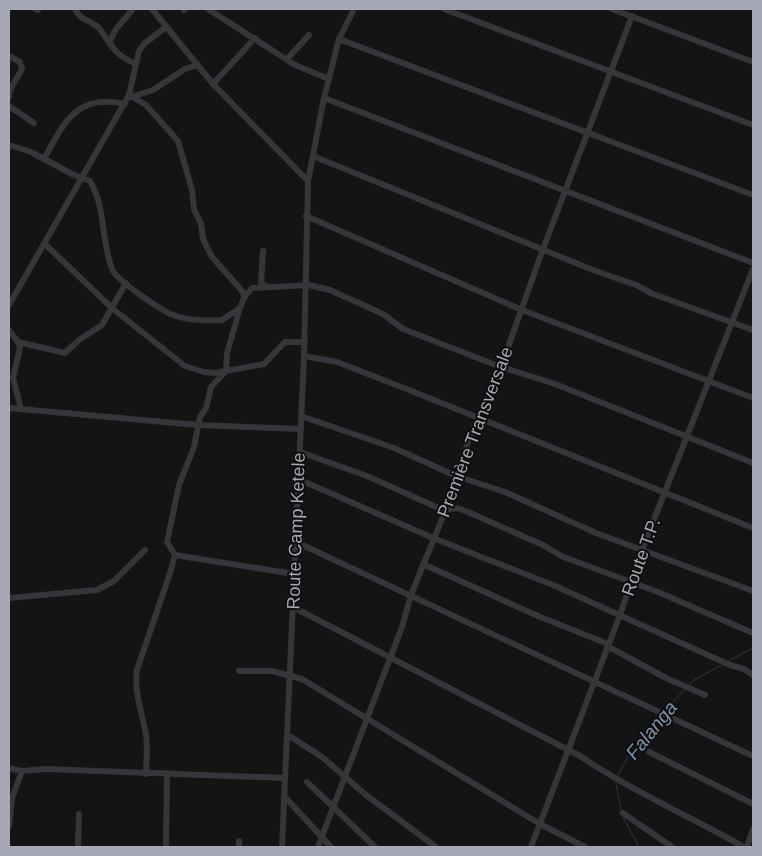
<svg xmlns="http://www.w3.org/2000/svg" width="762" height="856" font-family="Arial,sans-serif">
<style>
.lines{fill:none;stroke-linecap:round;stroke-linejoin:round}
.stream{stroke:#2e353d;stroke-width:1}
.minor{stroke:#35353a;stroke-width:6}
.labels{text-anchor:middle;stroke-width:4;stroke-linejoin:round;paint-order:stroke}
.street-label{font-size:18px;fill:#a6a9b5;stroke:#0f0f10}
.water-label{font-size:19px;font-style:italic;fill:#7f92ae;stroke:#0f0f10}
</style>
<rect width="100%" height="100%" fill="#141415"/>
<g class="lines">
<g class="stream">
<polyline points="729,661 753,648"/>
<polyline points="689,685 694,680 724,664"/>
<polyline points="665,711 684,690"/>
<polyline points="617,777 634,745 660,715"/>
<polyline points="616,783 621,811"/>
<polyline points="623,817 639,847"/>
</g>
<g class="minor">
<polyline points="36,9 38,10"/>
<path d="M75 9C80 21 92 20 99 28 112 45 113 54 134 63"/>
<polyline points="152,9 213,84 308,181"/>
<polyline points="208,9 295,65 329,79"/>
<polyline points="444,9 753,125"/>
<polyline points="612,9 753,62"/>
<polyline points="184,10 185,9"/>
<polyline points="339,39 753,195"/>
<polyline points="109,43 116,29 133,9"/>
<polyline points="9,56 20,62 22,69 10,90 9,97"/>
<polyline points="287,59 309,35"/>
<polyline points="213,84 255,38"/>
<polyline points="129,95 146,105 178,141 192,190 194,209 201,224 203,239 212,257 243,292 244,298"/>
<polyline points="131,97 153,90 185,69 198,65"/>
<polyline points="324,98 753,263"/>
<polyline points="9,106 34,123"/>
<path d="M9 145 31 152 74 175 90 181C106 208 101 240 112 269 116 280 164 313 176 316 189 320 208 321 222 320L240 308 244 298 252 288 309 285 330 290 383 314 403 329 501 367 555 384 753 463"/>
<polyline points="313,156 593,270 636,285 653,294 753,330"/>
<path d="M44 159C64 123 76 93 125 104"/>
<polyline points="306,216 522,310 753,398"/>
<polyline points="45,244 113,309 185,366 204,372 215,373 264,364 285,342 305,342"/>
<polyline points="263,251 261,283 267,287"/>
<polyline points="9,305 129,95 139,51 145,43 166,27"/>
<polyline points="9,330 18,342 65,353 79,340 102,325 126,283"/>
<polyline points="18,342 20,348 13,378 21,409"/>
<polyline points="304,356 337,362 409,390 753,528"/>
<polyline points="9,408 198,425 301,429"/>
<polyline points="301,416 394,448 456,476 505,492 596,533 753,591"/>
<polyline points="300,452 367,476 443,510 457,508 468,512 543,545 561,556 658,592 753,633"/>
<polyline points="298,479 433,538 553,585 730,665 744,669 753,675"/>
<polyline points="296,542 753,756"/>
<polyline points="175,555 294,574"/>
<polyline points="423,564 538,616 608,644"/>
<polyline points="9,598 97,590 114,581 145,550"/>
<path d="M293 607 580 756C632 791 689 816 744 847"/>
<polyline points="607,646 668,679 705,695"/>
<polyline points="239,671 272,671 302,679 540,824 585,847"/>
<polyline points="288,735 322,757 366,795 436,847"/>
<polyline points="649,752 753,804"/>
<polyline points="9,768 22,771 45,769 285,778"/>
<path d="M146 774C146 761 148 747 146 735 142 712 134 693 137 670L170 573 175 555 167 542 179 485 194 447 200 417 206 408 211 387 226 371 227 353 240 308"/>
<polyline points="307,782 375,847"/>
<polyline points="284,796 331,847"/>
<polyline points="623,813 672,847"/>
<polyline points="9,826 12,798 22,771"/>
<polyline points="78,847 79,814"/>
<polyline points="166,847 167,773"/>
<polyline points="239,847 239,841"/>
<polyline points="282,847 304,356 308,181 324,98 339,39 354,9"/>
<polyline points="318,847 402,627 411,595 446,509 468,442 501,367 543,249 632,16"/>
<polyline points="531,847 620,615 642,550 753,269"/>
<polyline points="747,847 753,829"/>
</g>
</g>
<g class="labels">
<g class="street-label">
<text transform="translate(475 432) rotate(-69)" y="6">Première Transversale</text>
<text transform="translate(296 531) rotate(-88)" y="6">Route Camp Ketele</text>
<text transform="translate(641 557) rotate(-70)" y="6">Route T.P.</text>
</g>
<g class="water-label">
<text transform="translate(651 730) rotate(-51)" y="7">Falanga</text>
</g>
</g>
<rect width="762" height="856" fill="none" stroke="#a6a9b5" stroke-width="20"/>
</svg>
